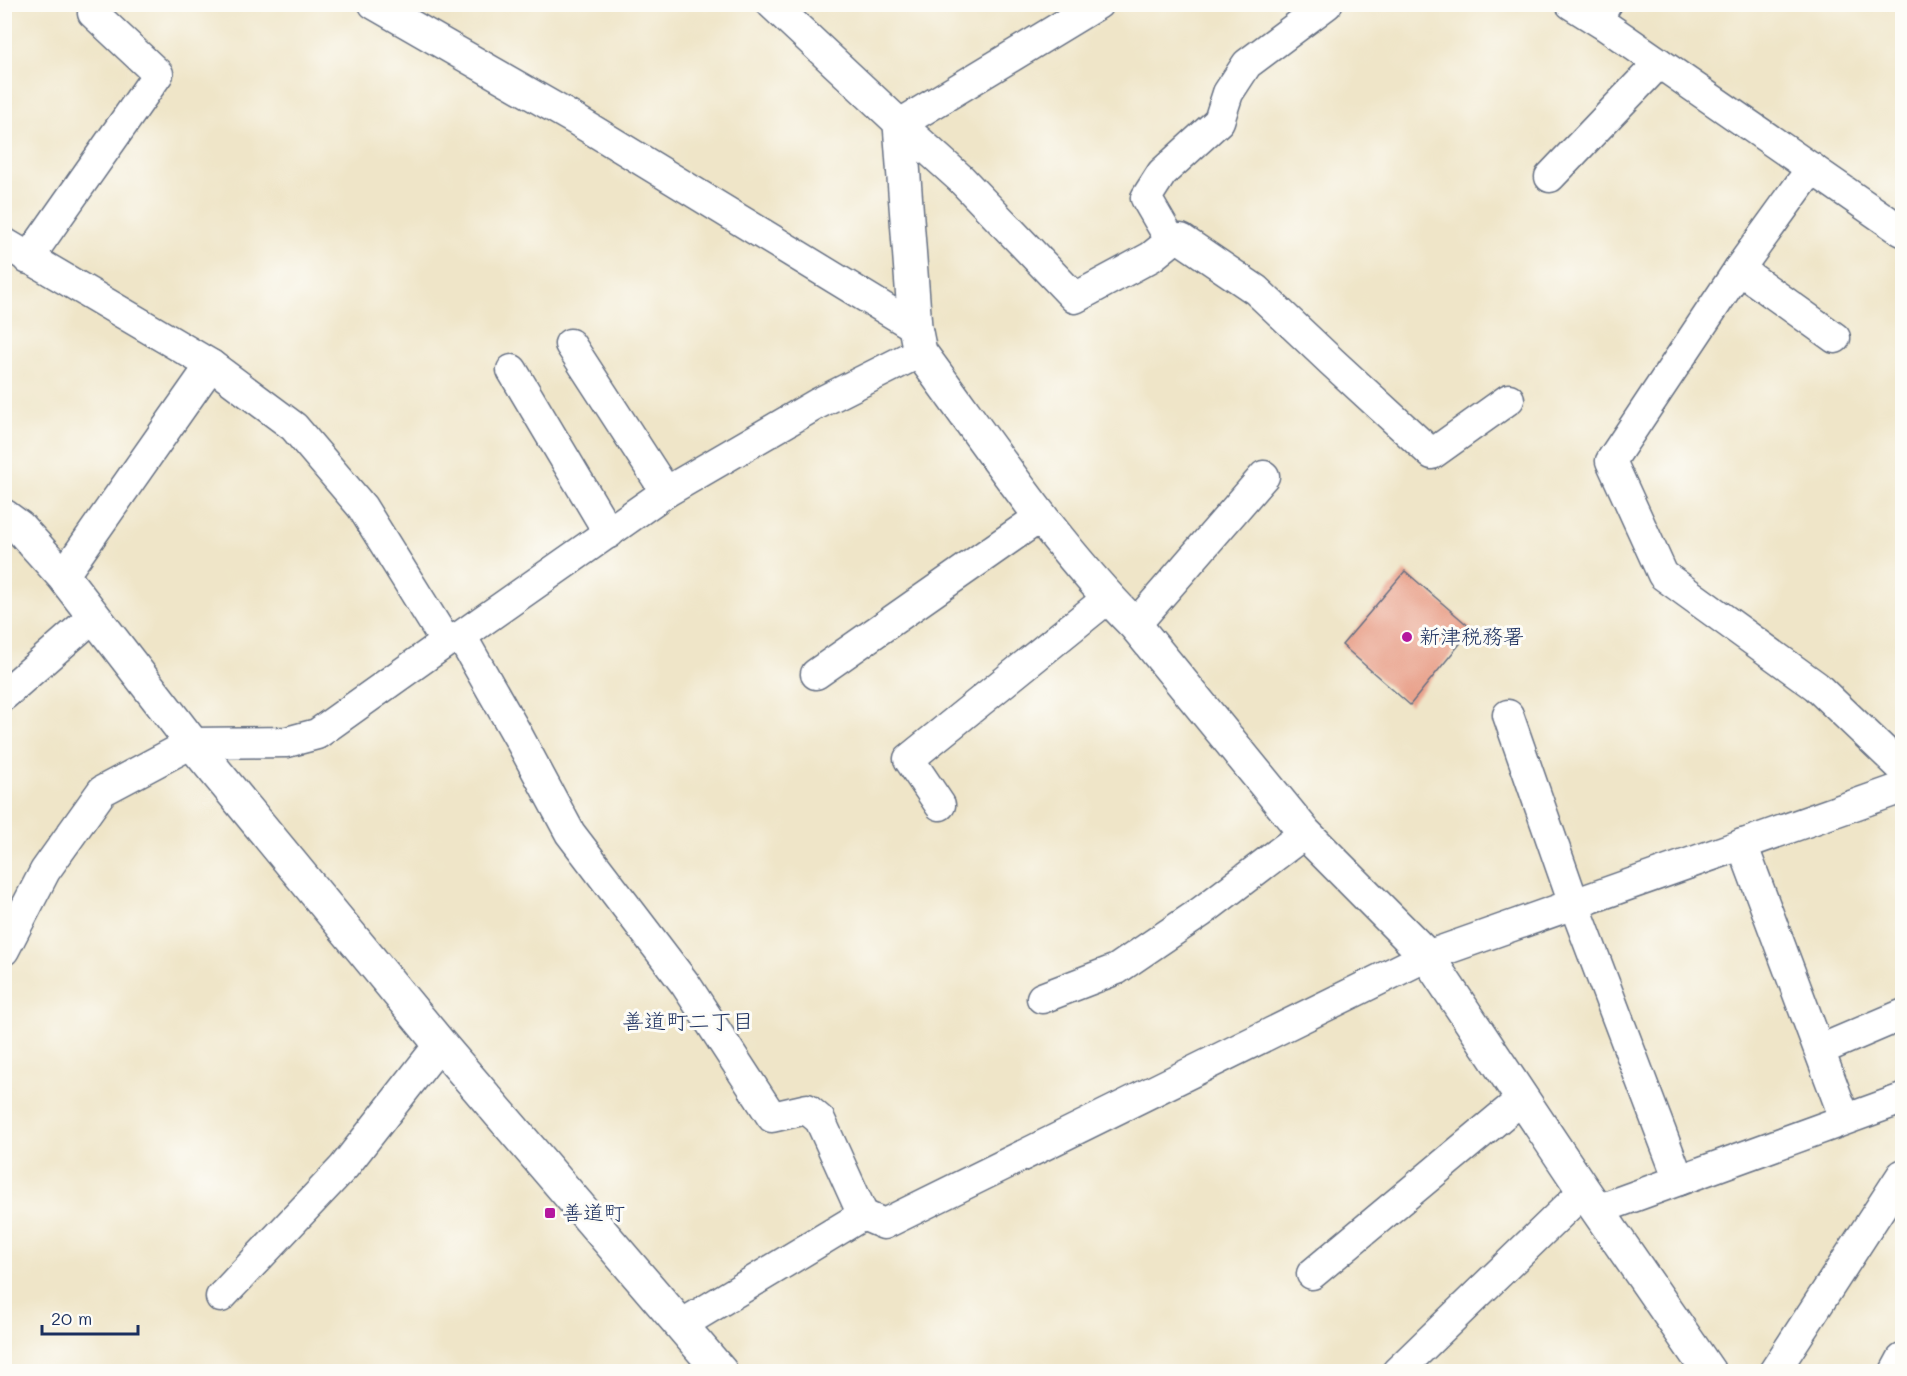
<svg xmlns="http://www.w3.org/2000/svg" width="1907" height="1376" font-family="Mali,'Klee One',sans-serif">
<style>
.building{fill:#e9a38d}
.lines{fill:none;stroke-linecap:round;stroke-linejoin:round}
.service-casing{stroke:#656f83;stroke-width:18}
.minor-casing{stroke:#656f83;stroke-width:33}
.tertiary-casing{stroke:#656f83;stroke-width:36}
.service{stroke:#fff;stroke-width:15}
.minor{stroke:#fff;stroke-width:30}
.tertiary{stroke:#fff;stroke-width:33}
.poi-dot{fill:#b5179e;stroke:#fdfcf7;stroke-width:2}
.labels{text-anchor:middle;stroke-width:6;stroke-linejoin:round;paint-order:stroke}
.poi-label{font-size:21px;fill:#1b2f5e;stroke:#fdfcf7;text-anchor:start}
.neighbourhood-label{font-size:22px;fill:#1b2f5e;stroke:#fdfcf7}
</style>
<rect width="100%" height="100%" fill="#fdfcf7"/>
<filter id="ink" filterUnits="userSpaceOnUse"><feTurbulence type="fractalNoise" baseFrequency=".0167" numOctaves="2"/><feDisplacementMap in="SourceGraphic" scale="12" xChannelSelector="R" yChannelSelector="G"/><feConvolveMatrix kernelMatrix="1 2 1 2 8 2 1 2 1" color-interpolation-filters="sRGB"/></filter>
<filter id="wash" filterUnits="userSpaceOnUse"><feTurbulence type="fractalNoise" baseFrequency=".008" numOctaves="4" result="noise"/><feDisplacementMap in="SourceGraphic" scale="24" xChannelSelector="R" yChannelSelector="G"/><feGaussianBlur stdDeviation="1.35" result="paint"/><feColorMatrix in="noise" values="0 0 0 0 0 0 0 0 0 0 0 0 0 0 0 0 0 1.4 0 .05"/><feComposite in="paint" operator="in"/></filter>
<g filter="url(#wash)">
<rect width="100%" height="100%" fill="#efe5c8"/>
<g id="blocks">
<polygon class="building" points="1405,571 1472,629 1410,705 1342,645"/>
</g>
</g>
<g filter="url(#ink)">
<use href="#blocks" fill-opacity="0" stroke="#656f83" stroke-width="1.5"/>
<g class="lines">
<g class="service-casing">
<polyline id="service" points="1603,24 1615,4"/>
</g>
<g class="minor-casing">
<g id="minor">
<polyline points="374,4 576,120 915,327"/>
<polyline points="772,4 900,124 961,179 1075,298 1151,257 1171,241 1181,239 1256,290 1331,361 1432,454 1509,399"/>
<polyline points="1571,4 1603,24 1902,231"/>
<polyline points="900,124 1098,4"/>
<polyline points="1812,168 1739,269 1611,461 1663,575 1816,686 1902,768"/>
<polyline points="1550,177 1659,63"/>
<polyline points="1171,241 1146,198 1162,173 1219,121 1228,93 1247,64 1327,4"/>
<polyline points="4,243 211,365 294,427 362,507 446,642"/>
<polyline points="28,259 158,74 93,13 99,4"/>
<polyline points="1739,269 1835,338"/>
<polyline points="570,344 666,492"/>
<polyline points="512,370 609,533"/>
<polyline points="63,576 211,365"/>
<polyline points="1135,625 1264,476"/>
<polyline points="461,636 518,736 570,833 686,985 772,1117 807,1109 820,1120 863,1215"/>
<polyline points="816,674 1040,517"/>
<polyline points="4,695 93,617"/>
<polyline points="1508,715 1574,904 1679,1180"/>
<polyline points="940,805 909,759 1108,598"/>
<polyline points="1742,844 1845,1119"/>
<polyline points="4,950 45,871 102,791 192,743 287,742 317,734 446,642 461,636 666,492 817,404 920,352"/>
<polyline points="1042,998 1117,969 1201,912 1305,833"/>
<polyline points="1820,1050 1902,1015"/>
<polyline points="1597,1210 1902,1099"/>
<polyline points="1312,1274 1522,1099"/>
<polyline points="221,1297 344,1167 440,1044"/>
<polyline points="681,1325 863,1215 884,1224 1427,956 1902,788"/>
<polyline points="1397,1372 1584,1191"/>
<polyline points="1774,1372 1902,1175"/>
<polyline points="1895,1372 1902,1359"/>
</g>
</g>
<g class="tertiary-casing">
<g id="tertiary">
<path d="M900 124 915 327 920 352C989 445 1053 543 1135 625L1305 833 1427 956 1584 1191 1709 1372"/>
<polyline points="4,516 19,527 63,576 192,743 440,1044 721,1372"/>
</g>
</g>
<use href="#service" class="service"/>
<use href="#minor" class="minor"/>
<use href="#tertiary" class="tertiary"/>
</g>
</g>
<g class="poi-dot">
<circle cx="1407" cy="637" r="6"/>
<rect x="544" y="1207" width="12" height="12" rx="3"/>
</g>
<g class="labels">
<g class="poi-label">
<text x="1419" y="644">新津税務署</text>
<text x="562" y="1220">善道町</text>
</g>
<g class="neighbourhood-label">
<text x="688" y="1029">善道町二丁目</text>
</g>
</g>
<rect width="1907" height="1376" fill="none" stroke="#fdfcf7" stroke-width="24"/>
<path d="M42 1325v9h96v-9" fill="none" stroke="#1b2f5e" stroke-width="3"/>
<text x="51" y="1325" font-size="18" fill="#1b2f5e" stroke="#fdfcf7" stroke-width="4.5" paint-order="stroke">20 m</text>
</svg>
